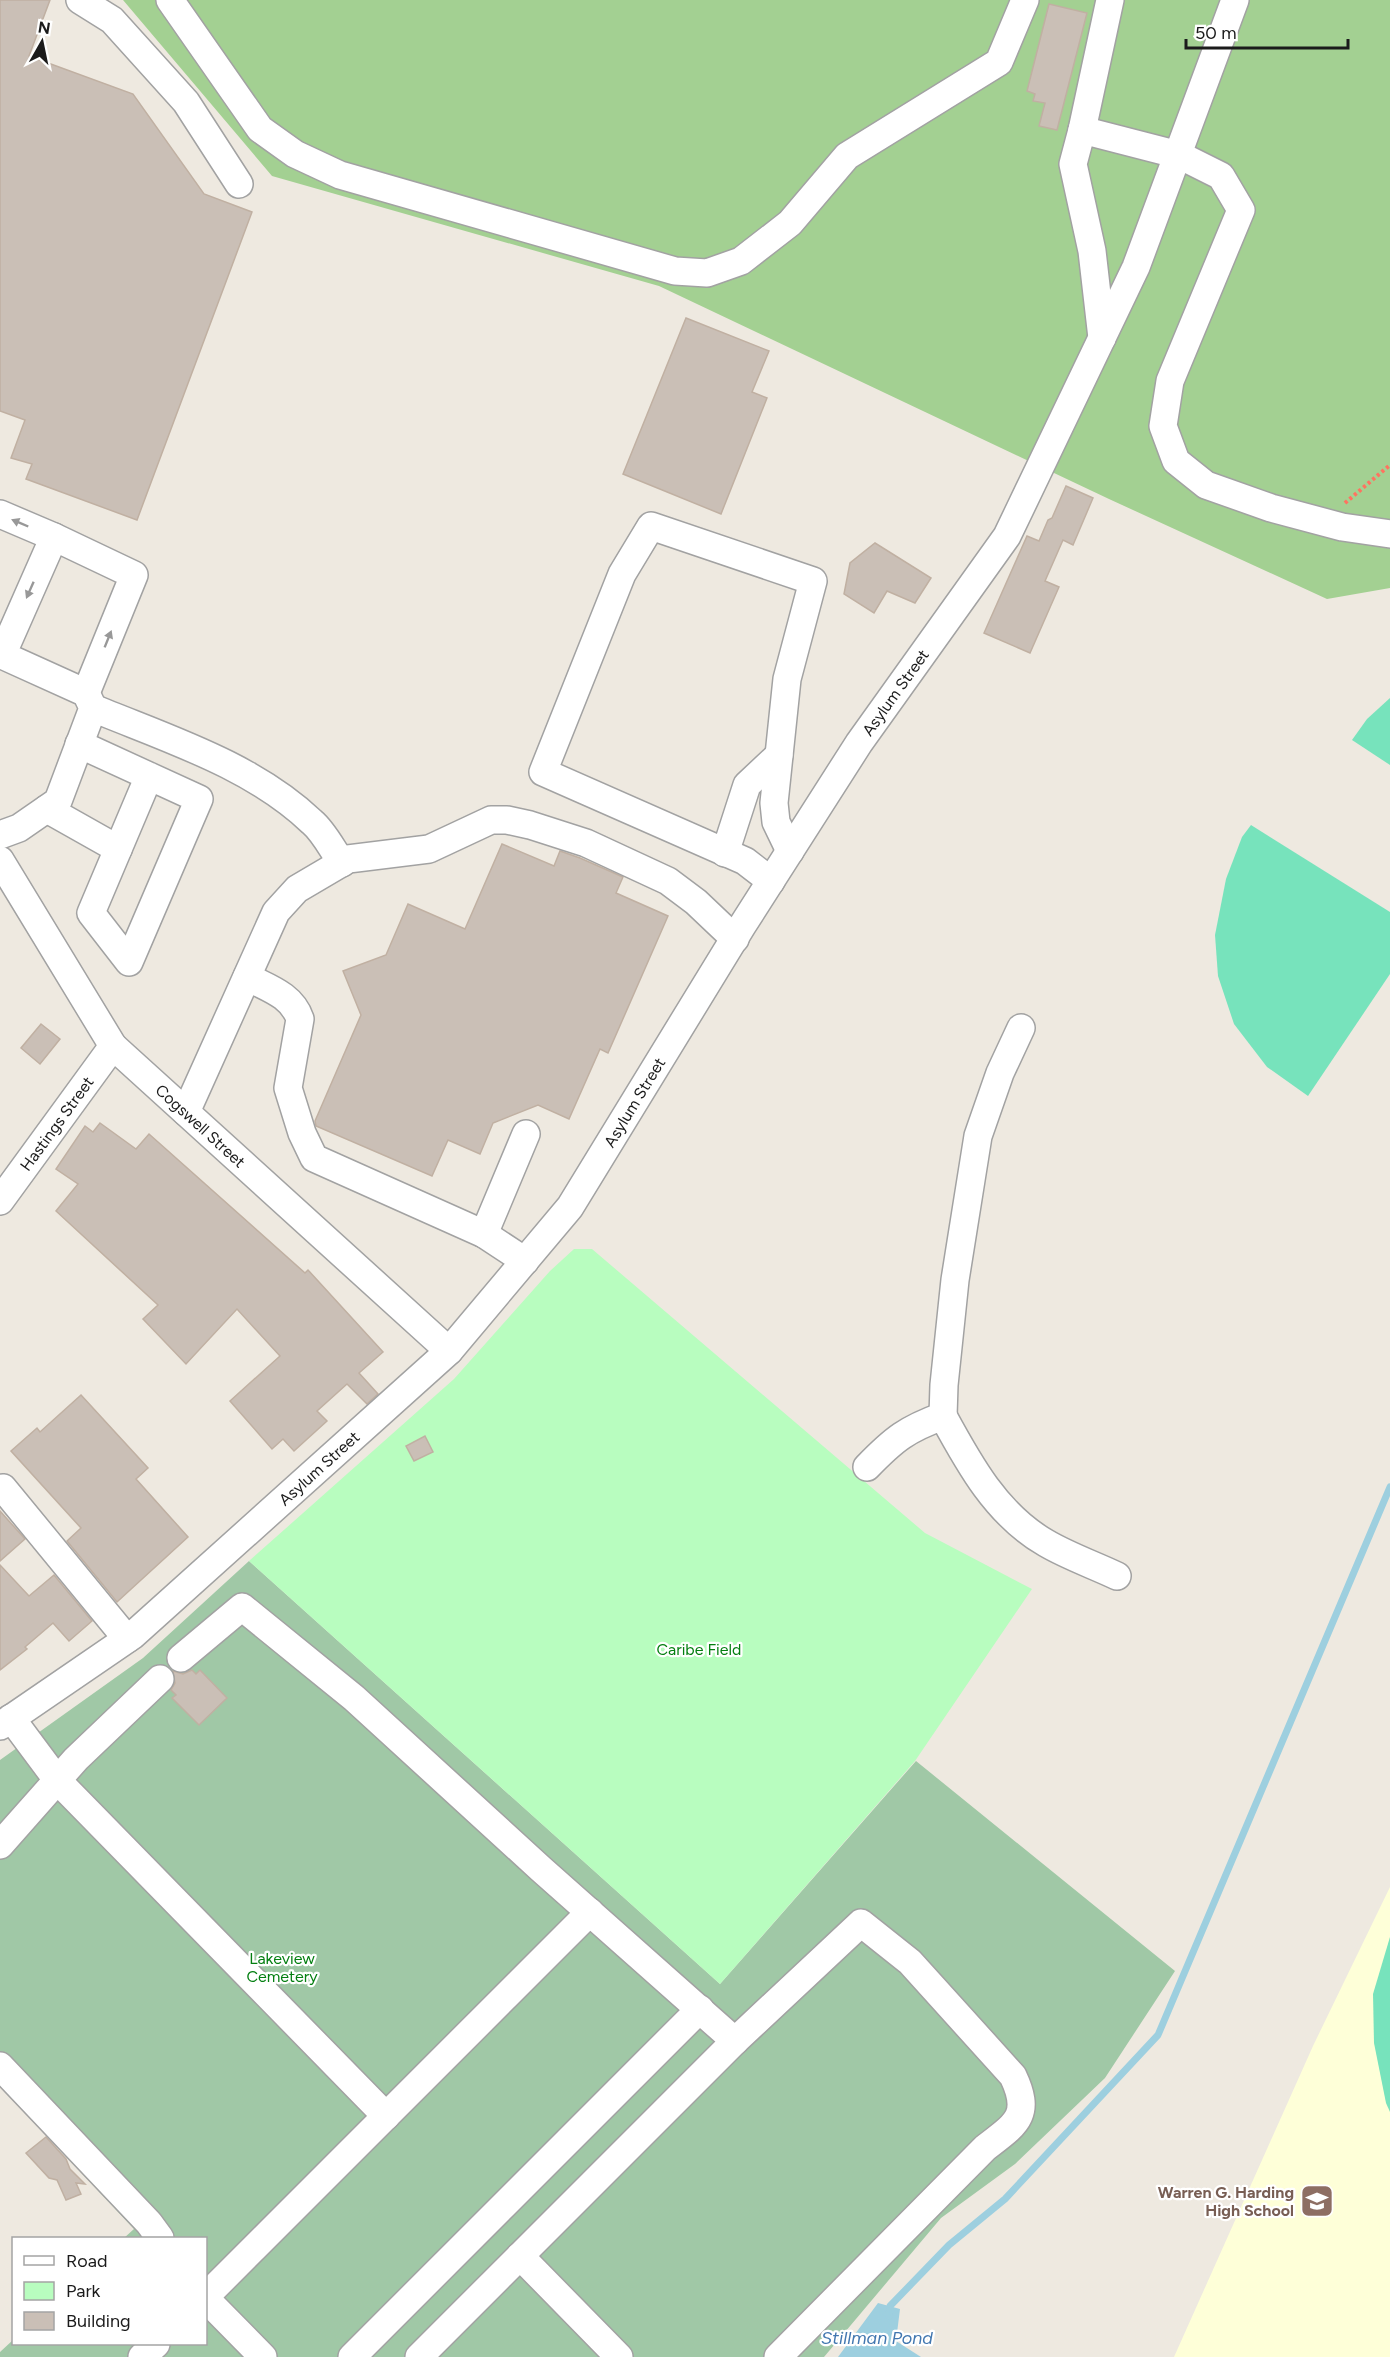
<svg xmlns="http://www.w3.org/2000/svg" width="1390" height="2357" font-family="Figtree,sans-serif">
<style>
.education{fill:#feffd8}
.forest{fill:#a3d092}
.cemetery{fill:#a0c8a6}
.park{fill:#b8fdbf}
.pitch{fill:#77e3bc}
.water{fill:#9dcfdf}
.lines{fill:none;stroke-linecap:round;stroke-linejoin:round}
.stream{stroke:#9dcfdf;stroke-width:7}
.building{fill:#cabfb6;stroke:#c0b0a2;stroke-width:1.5}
.minor-casing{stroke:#a2a2a2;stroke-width:30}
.path{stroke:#ff7360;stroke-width:4;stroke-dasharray:3 3;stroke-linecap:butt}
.minor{stroke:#fff;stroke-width:27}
.oneway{fill:#989898}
.labels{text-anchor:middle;stroke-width:4.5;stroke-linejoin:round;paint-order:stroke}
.street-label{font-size:16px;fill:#1b1b1b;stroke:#fff}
.park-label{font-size:16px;fill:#047f11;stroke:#fff}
.education-label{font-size:16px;font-weight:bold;fill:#785e54;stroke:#fff;text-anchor:end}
.water-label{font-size:18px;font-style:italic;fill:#4277b0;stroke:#fff}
</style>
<rect width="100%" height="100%" fill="#eee9e0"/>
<polygon class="education" points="1390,1887 1390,2357 1174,2357 1313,2046"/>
<polygon class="forest" points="123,0 1390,0 1390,588 1327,599 1109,499 659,286 272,176"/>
<polygon class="cemetery" points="249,1561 720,1984 916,1761 1175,1971 1105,2078 1015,2164 941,2218 824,2357 0,2357 0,2352 13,2340 14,2344 206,2344 206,2238 124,2238 134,2229 0,2086 0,1760 143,1658"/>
<polygon class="park" points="574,1249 592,1249 925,1533 1032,1589 915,1761 720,1984 249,1561 454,1379 550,1271"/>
<g class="pitch">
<polygon points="1390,698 1390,765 1352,740 1367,719"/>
<polygon points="1251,825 1390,912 1390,974 1308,1096 1267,1067 1234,1024 1218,976 1215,935 1226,879 1242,837"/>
<polygon points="1390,1937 1390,2112 1386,2103 1374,2043 1373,1994"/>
</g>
<polygon class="water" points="878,2303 900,2309 896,2341 921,2357 838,2357"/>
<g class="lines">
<polyline class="stream" points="889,2316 890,2306 949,2245 1005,2199 1158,2035 1390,1487"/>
</g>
<g class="building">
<polygon points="0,0 50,0 29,56 133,94 204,194 252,212 137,520 26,479 32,464 11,458 25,420 0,411"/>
<polygon points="1049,4 1087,13 1057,130 1039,126 1045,103 1033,101 1035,94 1027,91"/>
<polygon points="686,318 769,351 752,392 767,398 721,514 623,474"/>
<polygon points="1066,486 1093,498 1073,545 1063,540 1045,581 1059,587 1030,653 984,633 1027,536 1039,541 1048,520 1052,518"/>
<polygon points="875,543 931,578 915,603 887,591 874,613 844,594 850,563"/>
<polygon points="502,844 554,866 560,851 580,858 623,877 616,893 668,916 608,1053 600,1049 569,1119 538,1105 493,1123 480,1154 448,1140 432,1176 316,1126 315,1121 361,1015 343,971 386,955 408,904 465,929"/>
<polygon points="41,1024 60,1039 40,1064 21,1048"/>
<polygon points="100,1123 136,1149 149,1134 305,1273 308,1270 383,1352 359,1373 378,1394 367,1404 347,1384 317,1411 327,1421 294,1451 283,1439 272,1449 230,1401 280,1356 237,1309 186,1364 143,1319 158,1305 56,1211 78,1184 56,1169 85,1126 93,1132"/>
<polygon points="81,1395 148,1468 136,1479 188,1537 117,1602 67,1541 81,1528 11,1451 37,1428 40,1432"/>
<polygon points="425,1436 433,1452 414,1461 406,1446"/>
<polygon points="0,1511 25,1539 0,1561"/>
<polygon points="0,1565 29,1596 54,1575 92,1621 69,1641 53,1623 25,1647 27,1649 0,1670"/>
<polygon points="192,1670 196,1674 200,1670 227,1698 199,1725 172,1698 176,1695 171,1690 175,1683 173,1671 183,1674"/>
<polygon points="46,2137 66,2159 70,2169 85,2184 76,2183 81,2194 66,2200 57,2180 49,2178 26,2153"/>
</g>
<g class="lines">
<g class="minor-casing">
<g id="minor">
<polyline points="80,0 112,20 186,102 239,184"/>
<polyline points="170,0 260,129 295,154 340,175 675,271 707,273 741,261 790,223 847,156 999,62 1025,0"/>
<polyline points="1110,0 1082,130 1179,155 1221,176 1241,210 1170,381 1163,426 1176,461 1206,485 1271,508 1342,527 1390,534"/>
<polyline points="1082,130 1073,164 1092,251 1102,338"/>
<polyline points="0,514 54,537 134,575 86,693"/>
<path d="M93 708C168 739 252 765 312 822 324 832 332 849 342 863"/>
<polyline points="79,744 199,799 129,962 91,913 149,776"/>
<polyline points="47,809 118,849"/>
<polyline points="0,835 19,828 58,801 93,708 86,693 2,655 54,537"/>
<polyline points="725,853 747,785 779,755"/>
<path id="s1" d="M0 860 113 1046 449 1351"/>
<polyline points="771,881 745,861 543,772 622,574 651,526 813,581 787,679 774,803 776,822 790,851"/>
<path d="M247 977C268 988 292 995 300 1019L288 1088 302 1133 314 1158 484 1234 525 1261"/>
<polyline points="186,1112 276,912 297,889 348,859 429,849 491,820 507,820 530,825 586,843 668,881 696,902 735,939"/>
<path id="s2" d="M0 1201 113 1046"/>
<polyline points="484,1234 526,1134"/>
<polyline points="943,1416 944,1385 955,1280 978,1136 1000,1073 1021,1028"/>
<path d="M867 1467C894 1439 907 1429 943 1416 969 1464 997 1515 1046 1543 1068 1556 1094 1565 1117 1576"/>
<polyline points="3,1488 127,1639"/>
<polyline points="181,1658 242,1607 354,1698 541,1869 735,2041"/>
<polyline points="11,1718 58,1781 386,2116"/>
<path id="s3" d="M0 1726 133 1635 449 1351 570 1207 742 926 859 743 1007 536 1136 267 1235 0"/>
<polyline points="0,1845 76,1759 160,1679"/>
<polyline points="0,2066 149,2223 160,2238"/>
<polyline points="520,2256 619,2357"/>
<polyline points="206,2296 590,1912"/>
<polyline points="206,2299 263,2357"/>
<polyline points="142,2357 156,2344"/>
<polyline points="352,2357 700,2009"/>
<path d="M419 2357 735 2041 861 1923 910 1962 1013 2076C1032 2116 1016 2124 985 2148L778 2357"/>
</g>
</g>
<polyline class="path" points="1345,503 1390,465"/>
<use href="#minor" class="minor"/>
</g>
<defs><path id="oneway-solid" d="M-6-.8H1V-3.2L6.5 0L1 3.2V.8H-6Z" transform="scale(1.5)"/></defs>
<g class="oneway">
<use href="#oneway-solid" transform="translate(20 523) rotate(-157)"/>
<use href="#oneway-solid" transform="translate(30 590) rotate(114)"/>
<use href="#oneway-solid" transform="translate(108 639) rotate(-68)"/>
</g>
<defs>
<g id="school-square" transform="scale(1.725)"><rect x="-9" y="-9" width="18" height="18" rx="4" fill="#8d6e63" stroke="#fff"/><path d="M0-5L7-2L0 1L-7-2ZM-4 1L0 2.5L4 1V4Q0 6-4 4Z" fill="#fff"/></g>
</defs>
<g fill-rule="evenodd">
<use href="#school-square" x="1317" y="2201"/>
</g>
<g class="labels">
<g class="street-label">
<text dy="6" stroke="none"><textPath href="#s3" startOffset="1383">Asylum Street</textPath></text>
<text dy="6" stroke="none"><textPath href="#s3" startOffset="897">Asylum Street</textPath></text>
<text dy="6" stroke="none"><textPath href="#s2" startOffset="96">Hastings Street</textPath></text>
<text dy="6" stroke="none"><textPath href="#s1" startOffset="336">Cogswell Street</textPath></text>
<text dy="6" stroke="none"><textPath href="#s3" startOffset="411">Asylum Street</textPath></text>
</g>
<g class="park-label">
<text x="699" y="1655">Caribe Field</text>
<text x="282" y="1964">Lakeview<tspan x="282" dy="18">Cemetery</tspan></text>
</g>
<g class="education-label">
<text x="1294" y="2198">Warren G. Harding<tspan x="1294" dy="18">High School</tspan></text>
</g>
<g class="water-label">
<text x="877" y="2344">Stillman Pond</text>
</g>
</g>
<rect x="12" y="2237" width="195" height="108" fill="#ffffff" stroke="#a4a4a4" stroke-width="1.5"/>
<rect x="24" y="2256" width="30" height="9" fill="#ffffff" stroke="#a4a4a4" stroke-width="1.5"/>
<text x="66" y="2267" font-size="18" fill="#1b1b1b">Road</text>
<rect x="24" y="2282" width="30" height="18" fill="#b8fdbf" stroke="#a4a4a4" stroke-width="1.5"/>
<text x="66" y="2297" font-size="18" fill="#1b1b1b">Park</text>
<rect x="24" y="2312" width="30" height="18" fill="#cabfb6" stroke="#a4a4a4" stroke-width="1.5"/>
<text x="66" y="2327" font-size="18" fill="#1b1b1b">Building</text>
<g transform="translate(42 42) rotate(9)" stroke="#ffffff" stroke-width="4.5" paint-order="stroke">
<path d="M0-4.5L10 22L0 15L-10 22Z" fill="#1b1b1b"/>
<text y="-9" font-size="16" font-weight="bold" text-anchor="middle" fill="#1b1b1b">N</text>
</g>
<path d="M1186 39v9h162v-9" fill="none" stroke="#1b1b1b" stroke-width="3"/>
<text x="1195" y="39" font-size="18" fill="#1b1b1b" stroke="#ffffff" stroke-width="4.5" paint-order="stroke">50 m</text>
</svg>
